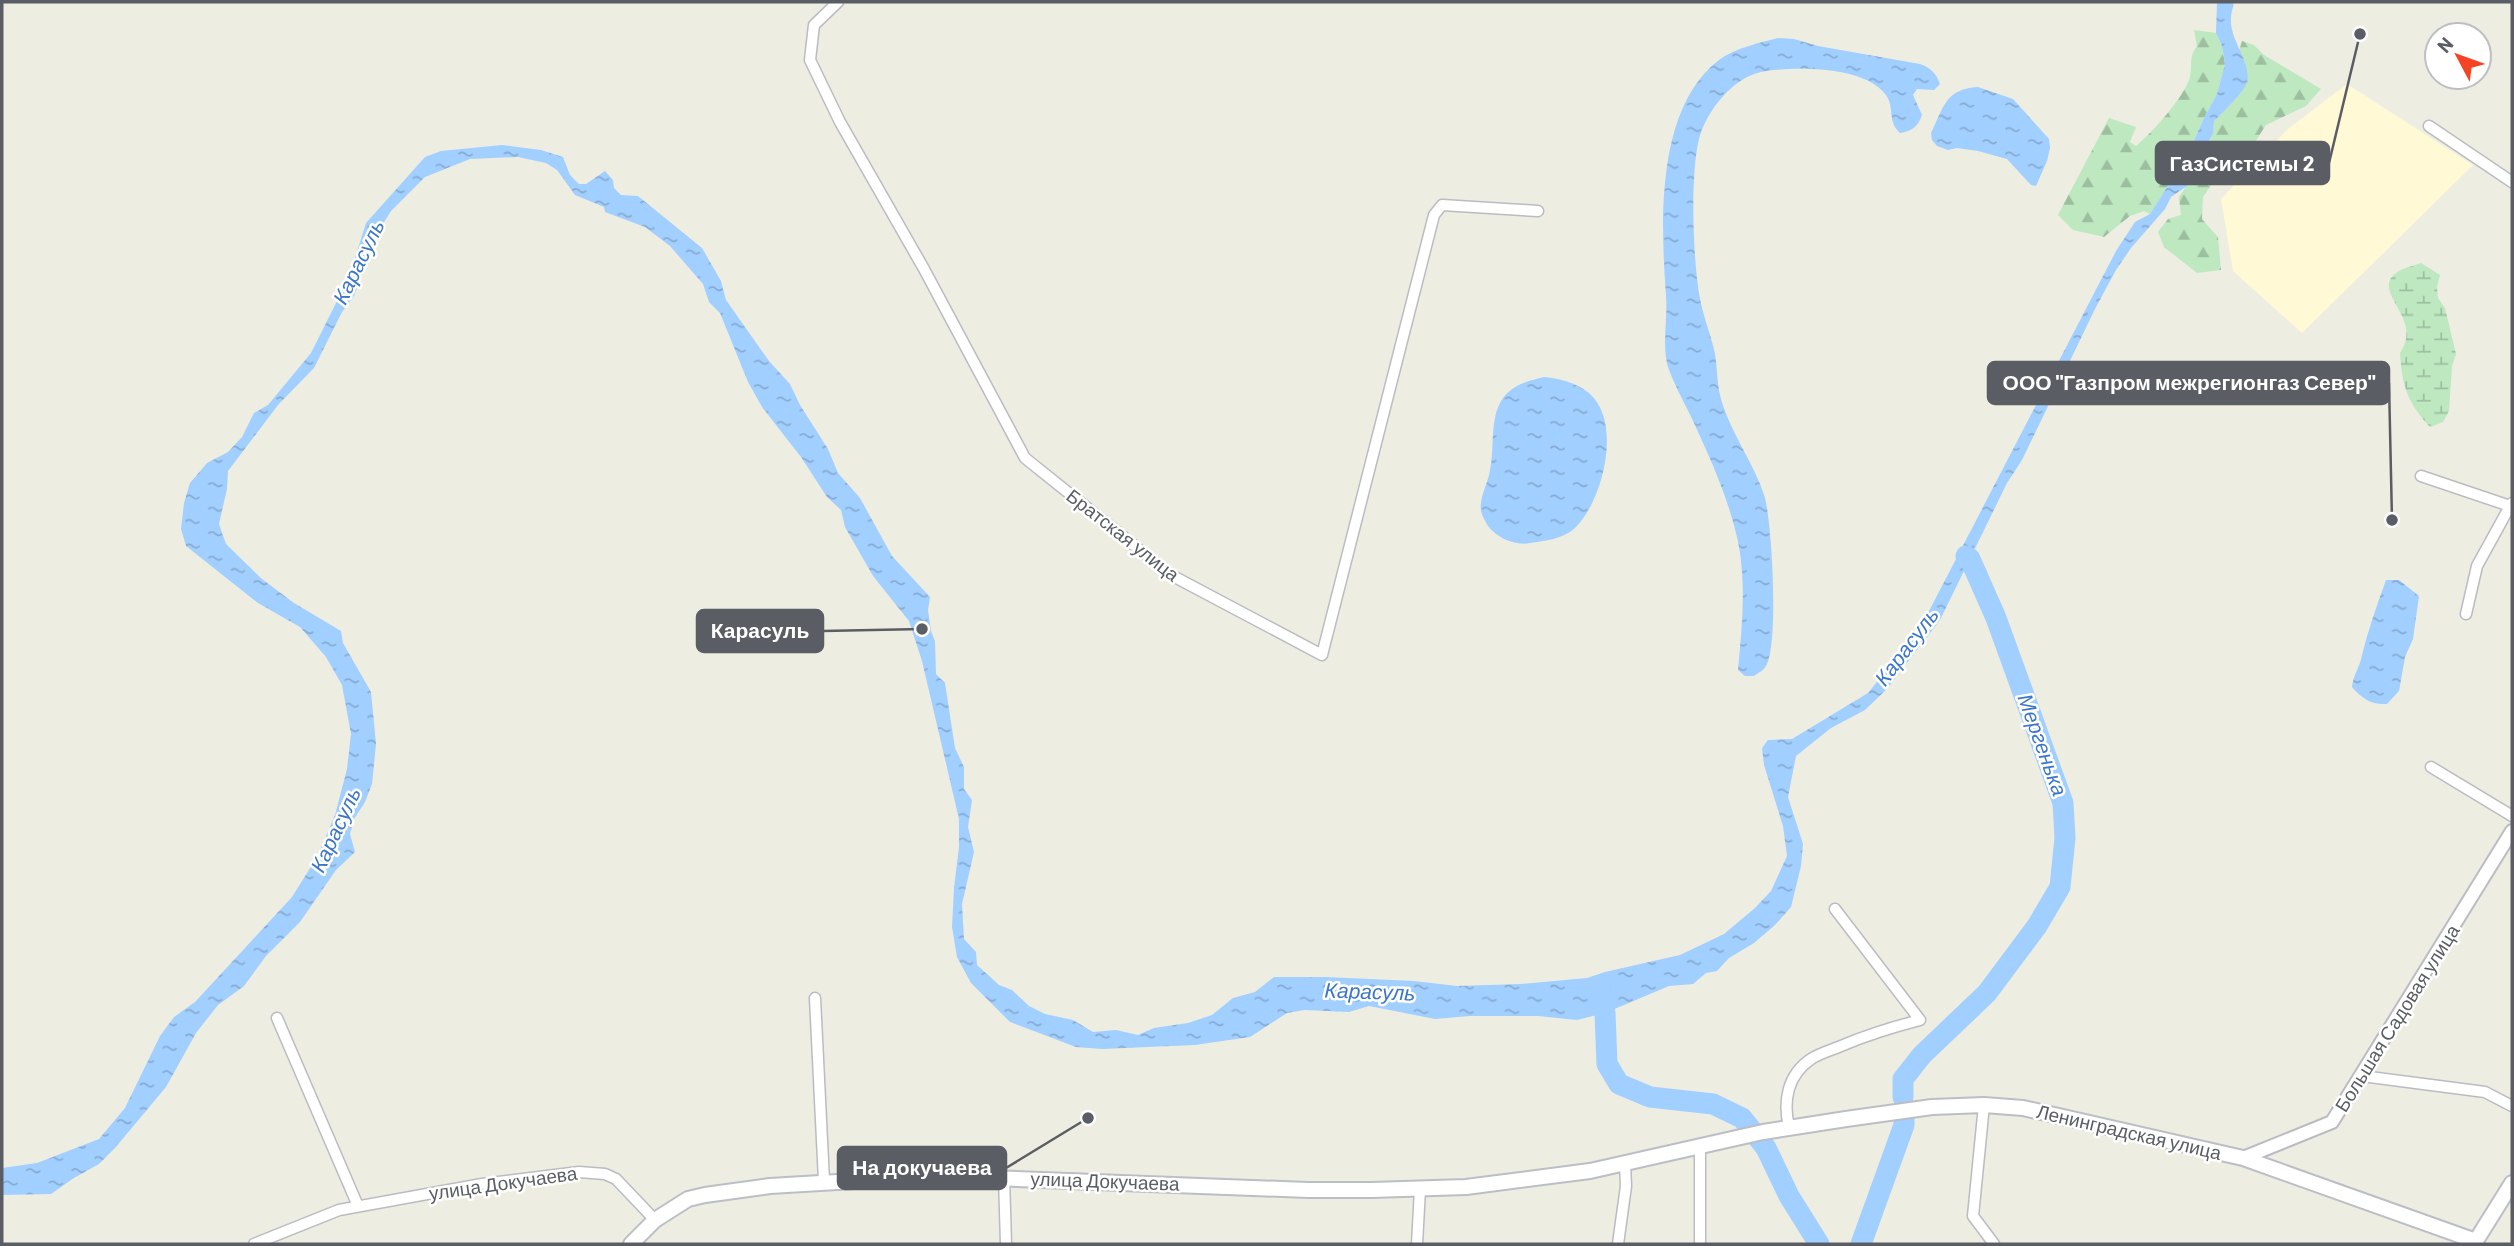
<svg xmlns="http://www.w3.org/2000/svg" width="2514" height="1246" font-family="Barlow,sans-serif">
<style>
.commercial{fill:#fff9d6}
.forest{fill:url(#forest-firs)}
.wetland{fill:url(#wetland-marsh)}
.water{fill:url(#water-ripples)}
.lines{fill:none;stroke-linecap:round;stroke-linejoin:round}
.river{stroke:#a1cfff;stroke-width:21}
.minor-casing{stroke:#babcc2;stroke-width:13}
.tertiary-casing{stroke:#babcc2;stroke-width:16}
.secondary-casing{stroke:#bbbec5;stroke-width:18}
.minor{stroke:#fff;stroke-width:10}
.tertiary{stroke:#fff;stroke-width:12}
.secondary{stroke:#fff;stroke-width:14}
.labels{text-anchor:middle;stroke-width:5;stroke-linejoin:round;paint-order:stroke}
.street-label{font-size:19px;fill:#5a5e64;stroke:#fff}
.water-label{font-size:21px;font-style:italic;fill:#3c76ca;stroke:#fff}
.leader{fill:none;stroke:#5a5e64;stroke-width:2.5}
.callout-dot{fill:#5a5e64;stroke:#fff;stroke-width:2.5}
.callout{fill:#5a5e64;stroke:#5a5e64;stroke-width:2.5}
.callout-label{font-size:21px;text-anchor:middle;font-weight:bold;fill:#fff}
</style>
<defs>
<pattern id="forest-firs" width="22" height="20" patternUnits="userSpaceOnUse" patternTransform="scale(1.75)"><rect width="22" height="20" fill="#bde8c0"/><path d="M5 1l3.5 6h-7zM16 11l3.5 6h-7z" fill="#9dbfa0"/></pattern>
<pattern id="wetland-marsh" width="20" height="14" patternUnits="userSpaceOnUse" patternTransform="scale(1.75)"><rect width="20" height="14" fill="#bde8c0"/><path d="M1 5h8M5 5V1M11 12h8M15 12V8" fill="none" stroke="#9dbfa0"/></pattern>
<pattern id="water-ripples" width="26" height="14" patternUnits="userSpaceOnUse" patternTransform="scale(1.75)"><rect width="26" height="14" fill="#a1cfff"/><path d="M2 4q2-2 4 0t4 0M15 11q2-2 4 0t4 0" fill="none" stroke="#86abd2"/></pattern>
</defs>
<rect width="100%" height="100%" fill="#eeede2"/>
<polygon class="commercial" points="2347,84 2473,165 2302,333 2233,271 2221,199 2288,129"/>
<g class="forest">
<path d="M2194 30 2216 33 2222 46 2225 64 2217 94 2203 120 2179 176 2169 184 2150 214 2144 211 2130 216 2104 237 2073 230 2058 215 2109 118 2136 127 2130 142 2136 146C2151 134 2185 96 2190 77 2193 63 2188 59 2197 46Z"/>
<polygon points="2242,41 2254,45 2264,55 2321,89 2306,106 2266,125 2248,153 2223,168 2203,197 2202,219 2218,237 2221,270 2197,273 2164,247 2158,232 2168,219 2181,215 2179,197 2193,176 2194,165 2213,134 2214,121 2229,106 2247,84 2246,68 2239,51"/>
</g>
<path class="wetland" d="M2421 263 2440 275 2437 287 2438 298 2445 308 2456 354 2452 366 2449 411 2443 422 2430 427C2407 402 2402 386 2400 353 2425 319 2370 292 2396 273 2402 268 2413 266 2421 263Z"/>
<g class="water">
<path d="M2217 2H2234C2233 7 2231 13 2231 18 2229 40 2252 62 2247 83 2244 91 2222 114 2214 121L2213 134 2194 165 2193 176 2187 186 2171 197 2165 209 2131 248 2116 270 2096 307 2022 460 2007 483 1940 620 1887 689 1865 710 1831 728 1796 756 1788 797 1803 844 1801 866 1791 907 1775 925 1754 943 1729 958 1717 971 1706 973 1693 984 1669 986 1605 1013 1577 1020 1538 1016H1470L1435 1019 1369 1006 1349 1012 1305 1010 1287 1013 1250 1037 1195 1045 1102 1049 1076 1047 1010 1022 971 983 957 957 952 927 954 888 959 847V819L922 661 909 621 873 576 845 527 841 510 827 497 801 457 762 407 748 382 720 313 709 302 703 284 670 246 645 227 605 212 604 207 575 195 557 170 546 163 518 157 470 159 425 177 391 211 375 237 354 296 342 312 314 368 278 405 228 471 227 489 219 524 226 544 262 579 294 603 341 631 343 643 371 692 376 744 372 784 365 802 354 819 350 834 355 852 336 870 300 922 266 956 244 986 218 1005 196 1033 166 1087 115 1148 99 1164 74 1178 51 1194 2 1195V1168L37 1163 99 1139 125 1108 160 1036 174 1017 195 1002 292 897 317 857 335 815 347 769 351 734 342 685 326 657 300 627 258 603 186 546 181 529 184 503 190 483 207 463 228 452 242 437 254 413 268 405 311 353 349 277 366 223 425 157 441 151 502 145 541 150 563 157 570 175 579 184H586L605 171 613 180 614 188 621 195 638 196 702 248 721 281 726 300 769 361 790 384 800 405 828 449 838 473 860 498 892 556 930 597 928 610 931 631 935 641 936 674 945 683 955 748 964 767V789L972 800 968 827 974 852 962 904 964 939 976 952 977 965 999 985 1012 990 1029 1006 1045 1014 1073 1020 1093 1032 1116 1030 1138 1035 1154 1028 1188 1023 1212 1015 1233 998 1255 992 1274 977H1326L1414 981 1457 986 1520 984 1587 978 1605 972 1680 955 1724 934 1755 908 1771 891 1787 856 1783 826 1764 765 1762 748 1768 740 1792 739 1868 693 1905 647 1929 611 2116 251 2135 222 2150 214 2169 184 2179 176 2203 120 2217 94 2225 64 2222 46 2216 33Z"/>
<path d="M1778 38 1794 39 1818 46 1920 64C1931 68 1936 73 1940 84L1934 90 1917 89 1913 95 1922 115C1918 127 1912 131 1900 133 1887 121 1895 108 1886 95 1865 65 1792 66 1761 72 1732 78 1706 112 1699 139 1690 175 1693 256 1699 293 1702 314 1711 334 1715 354 1717 366 1717 379 1719 391 1727 429 1754 461 1765 498 1772 525 1779 644 1766 666 1764 670 1758 673 1754 676H1745L1738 670C1742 625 1747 582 1737 537 1728 498 1711 460 1694 423 1686 406 1676 388 1669 370 1661 348 1668 319 1666 296 1661 225 1655 109 1719 60 1735 48 1759 43 1778 38Z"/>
<path d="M1978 87 2013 99 2049 139 2050 148 2047 161 2036 186 2031 185 2007 159 1978 151 1957 148 1948 150 1937 146 1932 140 1931 133C1944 107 1945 89 1978 87Z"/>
<path d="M1544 377C1561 379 1575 382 1589 393 1623 422 1603 501 1575 528 1563 539 1545 541 1530 543 1515 546 1497 538 1488 526 1486 522 1482 516 1481 511 1479 497 1488 484 1490 470 1495 448 1489 418 1503 398 1514 384 1528 381 1544 377Z"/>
<path d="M2386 580H2399L2419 596 2413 639 2405 657 2399 691 2387 704C2372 705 2362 699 2352 687 2353 675 2360 667 2362 655 2368 630 2377 605 2386 580Z"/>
</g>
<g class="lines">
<g class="river">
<polyline points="1601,992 1605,1013 1607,1064 1619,1084 1650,1097 1713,1104 1742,1118 1766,1148 1789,1196 1819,1244"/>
<polyline points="1903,1097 1903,1079 1922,1055 1987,993 2037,926 2060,887 2065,838 2063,803 1996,618 1970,559 1966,556"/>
<polyline points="1861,1244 1904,1125 1904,1117"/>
</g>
<g class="minor-casing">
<g id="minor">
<polyline points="838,2 814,25 810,60 840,122 924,269 1025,458 1171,575 1322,655 1434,215 1442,205 1538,211"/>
<polyline points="2429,126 2512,182"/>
<polyline points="2421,476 2510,506 2512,503"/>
<polyline points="2466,614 2477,566 2510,506 2512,508"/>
<polyline points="2431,767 2512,816"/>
<polyline points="815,998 824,1181"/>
<polyline points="277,1018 358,1206"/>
<polyline points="2362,1076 2485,1092 2512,1106"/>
<polyline points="1984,1105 1973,1216 1994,1244"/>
<path d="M1789 1127C1783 1102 1787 1075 1811 1059 1820 1053 1832 1050 1841 1046 1867 1035 1893 1027 1920 1020L1835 909"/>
<polyline points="1004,1177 1006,1244"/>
<polyline points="254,1244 339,1210 482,1184 579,1172 605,1174 616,1179 655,1220"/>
<polyline points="1417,1244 1420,1189"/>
<polyline points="1618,1244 1626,1186 1625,1164"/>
<polyline points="1700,1244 1700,1148"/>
</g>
</g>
<g class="tertiary-casing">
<polyline id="tertiary" points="2243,1158 2332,1122 2512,831"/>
</g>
<g class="secondary-casing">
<g id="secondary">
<polyline points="631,1244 655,1220 688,1199 705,1195 770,1186 938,1176 1308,1190 1372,1190 1466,1187 1590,1171 1763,1132 1846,1119 1932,1107 1984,1105 2023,1108 2243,1158 2476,1241"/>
<polyline points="2474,1244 2512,1183"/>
</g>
</g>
<use href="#minor" class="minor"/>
<use href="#tertiary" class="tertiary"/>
<use href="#secondary" class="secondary"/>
</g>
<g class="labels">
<g class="street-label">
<text transform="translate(1123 535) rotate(38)" y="7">Братская улица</text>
<text transform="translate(2397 1018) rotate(-58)" y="7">Большая Садовая улица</text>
<text transform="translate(2129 1132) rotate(13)" y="7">Ленинградская улица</text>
<text transform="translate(1105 1181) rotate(2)" y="7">улица Докучаева</text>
<text transform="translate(503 1183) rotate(-8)" y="7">улица Докучаева</text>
</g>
<g class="water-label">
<text transform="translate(359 262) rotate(-64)" y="7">Карасуль</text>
<text transform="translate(1907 647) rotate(-53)" y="7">Карасуль</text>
<text transform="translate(2042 745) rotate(70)" y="7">Мергенька</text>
<text transform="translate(336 830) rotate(-65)" y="7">Карасуль</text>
<text transform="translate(1370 992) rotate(2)" y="7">Карасуль</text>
</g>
</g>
<path class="leader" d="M2360 34L2329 163M2392 520L2389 383M922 629L823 631M1088 1118L1006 1168"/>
<g class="callout-dot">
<circle cx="2360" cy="34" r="7"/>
<circle cx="2392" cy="520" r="7"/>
<circle cx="922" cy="629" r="7"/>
<circle cx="1088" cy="1118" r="7"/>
</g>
<g class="callout">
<rect x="2156" y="142" width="173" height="42" rx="7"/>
<rect x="1988" y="362" width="401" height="42" rx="7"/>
<rect x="697" y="610" width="126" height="42" rx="7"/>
<rect x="838" y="1147" width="168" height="42" rx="7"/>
</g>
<g class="callout-label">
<text x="2242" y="171">ГазСистемы 2</text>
<text x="2189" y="390">ООО "Газпром межрегионгаз Север"</text>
<text x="760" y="638">Карасуль</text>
<text x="922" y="1175">На докучаева</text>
</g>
<rect width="2514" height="1246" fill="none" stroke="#5a5e64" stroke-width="7"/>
<g transform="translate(2458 56) rotate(311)"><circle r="33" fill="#ffffff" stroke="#bdbfc1" stroke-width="2"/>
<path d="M0-5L12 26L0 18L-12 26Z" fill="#f44423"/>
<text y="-10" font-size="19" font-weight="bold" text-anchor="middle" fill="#5a5e64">N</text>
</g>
</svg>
